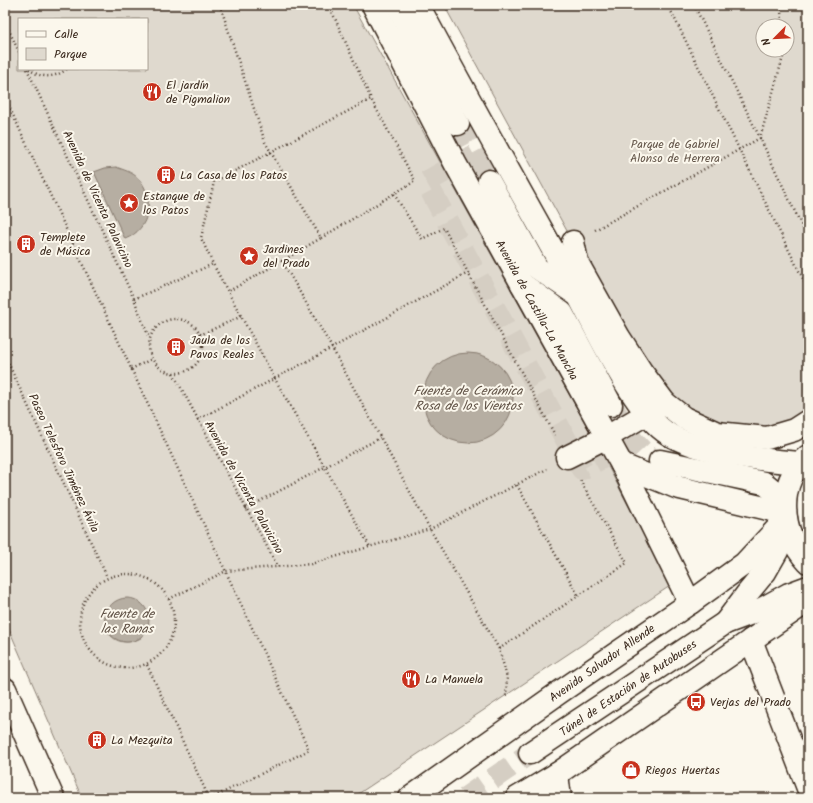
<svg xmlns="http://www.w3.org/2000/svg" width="813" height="803" font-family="Kalam,sans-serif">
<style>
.green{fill:#dfd9ce;stroke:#8d8276;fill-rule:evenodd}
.water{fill:#b6aea2;stroke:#85796d}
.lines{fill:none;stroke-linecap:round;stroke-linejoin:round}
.minor-tunnel{stroke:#d5cec3;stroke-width:22;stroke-dasharray:22 11;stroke-linecap:butt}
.minor-casing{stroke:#3b2a1e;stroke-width:25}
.major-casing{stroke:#3b2a1e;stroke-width:25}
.path{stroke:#3b2a1e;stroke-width:2.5;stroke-dasharray:1 3;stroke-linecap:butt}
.minor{stroke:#fbf7ec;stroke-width:22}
.major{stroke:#fbf7ec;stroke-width:22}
.labels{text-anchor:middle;stroke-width:4;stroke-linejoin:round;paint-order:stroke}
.poi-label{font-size:12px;fill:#3b2a1e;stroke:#fbf7ec;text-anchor:start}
.park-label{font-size:12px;fill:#64564a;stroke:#fbf7ec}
.street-label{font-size:12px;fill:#3b2a1e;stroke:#fbf7ec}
.water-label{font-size:13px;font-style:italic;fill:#605246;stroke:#fbf7ec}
</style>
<rect width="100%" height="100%" fill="#fbf7ec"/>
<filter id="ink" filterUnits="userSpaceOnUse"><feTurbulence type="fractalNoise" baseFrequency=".025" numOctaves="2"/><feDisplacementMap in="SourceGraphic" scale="8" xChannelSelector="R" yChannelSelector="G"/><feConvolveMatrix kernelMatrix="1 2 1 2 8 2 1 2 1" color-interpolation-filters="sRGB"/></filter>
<g filter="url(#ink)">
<g class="green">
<path d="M5 5H353L596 443 670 586 352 798H82L5 620ZM19 19H147V69H19ZM106 610 141 638C119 650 99 634 106 610Z"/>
<path d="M444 5H808V413L766 432 722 429 668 397 573 242ZM763 26H787V50H763Z"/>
</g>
<g class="water">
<path d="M116 167C124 170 132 172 138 178 156 197 150 230 125 239L94 172 105 168Z"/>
<circle cx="468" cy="398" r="45"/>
<circle cx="127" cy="620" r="22"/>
</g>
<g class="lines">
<g class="minor-tunnel">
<polyline points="458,124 489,181"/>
<polyline points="474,155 426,182 582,469 633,441"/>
<polyline points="611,405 633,441 647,456 660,461"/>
<polyline points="465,798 530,753"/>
</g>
<g class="minor-casing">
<g id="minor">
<polyline points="397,5 458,124"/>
<polyline points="489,181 537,268 577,295"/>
<polyline points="522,284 562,313 611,405"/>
<polyline points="665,403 684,418 717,433 767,438 794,430 808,421"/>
<polyline points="567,457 607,437 665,403 641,371 619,337 577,262 573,242"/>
<polyline points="660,461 764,483 785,500"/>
<polyline points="725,623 746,595 765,572 777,551 787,525"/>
<polyline points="751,640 808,788"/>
<polyline points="530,753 725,623 760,610 789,594 808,587"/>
<polyline points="557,774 560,798"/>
</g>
</g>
<g class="major-casing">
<g id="major">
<polyline points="373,5 455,163 622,465 676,487 785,513"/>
<path d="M418 5C468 99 520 191 572 284 591 319 608 356 630 390 641 406 652 424 670 435 704 454 761 460 800 463"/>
<path d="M808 456C775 484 780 532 808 562"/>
<polyline points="622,465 690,603"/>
<polyline points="5,689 53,798"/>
<polyline points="410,798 560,692 690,603 744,564 786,519"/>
<polyline points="517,798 557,774 808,601"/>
</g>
</g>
<g class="path">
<polyline points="220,5 265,142 321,238 282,261 332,348 430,529 499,649 507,677 506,698"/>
<polyline points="329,5 371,99"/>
<polyline points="668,5 808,289"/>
<polyline points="694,5 760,138 808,239"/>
<polyline points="780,5 783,26"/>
<polyline points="5,22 19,52"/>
<polyline points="27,69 134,299 149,338"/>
<path d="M29 69C41 79 55 78 67 69"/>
<polyline points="5,98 309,750 212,798"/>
<polyline points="394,194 422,239 444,228 555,435"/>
<polyline points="595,230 760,138 785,50"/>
<polyline points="321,238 415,181 371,99 214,182 201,238 213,264 275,379 370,547"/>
<polyline points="229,291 282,261"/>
<polyline points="134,299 213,264"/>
<circle cx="176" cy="346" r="27"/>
<polyline points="200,335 242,316"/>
<polyline points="5,356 107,577"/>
<polyline points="131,369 152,359"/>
<polyline points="173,373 278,567"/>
<polyline points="197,420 332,348 468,273"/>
<polyline points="517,485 578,595"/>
<polyline points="245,509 380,438"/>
<circle cx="127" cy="621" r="47"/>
<polyline points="169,599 226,571 311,564 430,529 547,469"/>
<polyline points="499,649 627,563 579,478"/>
<polyline points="147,665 209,798"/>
</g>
<use href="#minor" class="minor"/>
<use href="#major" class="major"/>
</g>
</g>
<defs>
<g id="restaurant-disc" transform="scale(1)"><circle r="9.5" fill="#c8321e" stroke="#fbf7ec"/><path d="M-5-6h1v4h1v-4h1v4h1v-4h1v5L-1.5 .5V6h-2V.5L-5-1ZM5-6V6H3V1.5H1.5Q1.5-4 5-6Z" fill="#fff"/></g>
<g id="building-disc" transform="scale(1)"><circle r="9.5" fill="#c8321e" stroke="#fbf7ec"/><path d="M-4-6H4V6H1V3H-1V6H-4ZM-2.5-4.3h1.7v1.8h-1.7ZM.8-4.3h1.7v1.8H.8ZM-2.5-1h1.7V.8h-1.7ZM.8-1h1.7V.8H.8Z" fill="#fff"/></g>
<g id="sight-disc" transform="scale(1)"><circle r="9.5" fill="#c8321e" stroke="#fbf7ec"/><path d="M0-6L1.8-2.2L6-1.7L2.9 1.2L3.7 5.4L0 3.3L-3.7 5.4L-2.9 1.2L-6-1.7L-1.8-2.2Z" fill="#fff"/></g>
<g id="bus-disc" transform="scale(1)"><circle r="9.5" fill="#c8321e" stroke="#fbf7ec"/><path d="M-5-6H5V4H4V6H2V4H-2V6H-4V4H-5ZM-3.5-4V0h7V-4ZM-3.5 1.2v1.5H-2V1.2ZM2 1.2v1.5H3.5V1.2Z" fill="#fff"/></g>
<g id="shop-disc" transform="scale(1)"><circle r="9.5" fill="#c8321e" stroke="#fbf7ec"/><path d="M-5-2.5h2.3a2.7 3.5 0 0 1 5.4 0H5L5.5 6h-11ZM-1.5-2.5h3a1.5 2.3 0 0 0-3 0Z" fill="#fff"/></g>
</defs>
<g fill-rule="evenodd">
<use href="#restaurant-disc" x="152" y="92"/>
<use href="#building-disc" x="166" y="175"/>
<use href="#sight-disc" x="129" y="203"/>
<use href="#building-disc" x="26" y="244"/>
<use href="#sight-disc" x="249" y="256"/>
<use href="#building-disc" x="176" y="347"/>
<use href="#restaurant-disc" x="411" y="679"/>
<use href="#bus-disc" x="696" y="702"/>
<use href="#building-disc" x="97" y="740"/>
<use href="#shop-disc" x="631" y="770"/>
</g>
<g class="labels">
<g class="poi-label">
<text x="166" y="89">El jardín<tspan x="166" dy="14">de Pigmalion</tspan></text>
<text x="180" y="179">La Casa de los Patos</text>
<text x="143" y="200">Estanque de<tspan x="143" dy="14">los Patos</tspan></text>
<text x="40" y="241">Templete<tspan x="40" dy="14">de Música</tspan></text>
<text x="263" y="253">Jardines<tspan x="263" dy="14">del Prado</tspan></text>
<text x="190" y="344">Jaula de los<tspan x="190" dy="14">Pavos Reales</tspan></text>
<text x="425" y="683">La Manuela</text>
<text x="710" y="706">Verjas del Prado</text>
<text x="111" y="744">La Mezquita</text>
<text x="645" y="774">Riegos Huertas</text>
</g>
<g class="park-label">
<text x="675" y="148">Parque de Gabriel<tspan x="675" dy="14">Alonso de Herrera</tspan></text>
</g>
<g class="street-label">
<text transform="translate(98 199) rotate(65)" y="4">Avenida de Vicenta Palavicino</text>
<text transform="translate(537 310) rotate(61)" y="4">Avenida de Castilla-La Mancha</text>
<text transform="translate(64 463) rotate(65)" y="4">Paseo Telesforo Jiménez Ávila</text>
<text transform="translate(244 487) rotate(61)" y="4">Avenida de Vicenta Palavicino</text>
<text transform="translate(602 663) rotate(-35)" y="4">Avenida Salvador Allende</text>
<text transform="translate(628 688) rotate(-34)" y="4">Túnel de Estación de Autobuses</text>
</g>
<g class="water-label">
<text x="468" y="395">Fuente de Cerámica<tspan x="468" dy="15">Rosa de los Vientos</tspan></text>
<text x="127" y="618">Fuente de<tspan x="127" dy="15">las Ranas</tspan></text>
</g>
</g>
<rect width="813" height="803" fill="none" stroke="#fbf7ec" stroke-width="20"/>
<rect x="10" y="10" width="793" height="783" fill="none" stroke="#3b2a1e" stroke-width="1.5" filter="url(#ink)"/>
<rect x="18" y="18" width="130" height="52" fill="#fbf7ec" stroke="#aea59a"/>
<rect x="26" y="31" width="20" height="6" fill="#fbf7ec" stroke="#aea59a"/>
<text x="54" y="38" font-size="12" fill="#3b2a1e">Calle</text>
<rect x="26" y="48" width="20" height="12" fill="#dfd9ce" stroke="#aea59a"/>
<text x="54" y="58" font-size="12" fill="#3b2a1e">Parque</text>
<g transform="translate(775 38) rotate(246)"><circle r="19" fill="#fbf7ec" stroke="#aea59a"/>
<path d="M0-3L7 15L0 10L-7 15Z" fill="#c8321e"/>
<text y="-6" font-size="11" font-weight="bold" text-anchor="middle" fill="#3b2a1e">N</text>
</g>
</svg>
